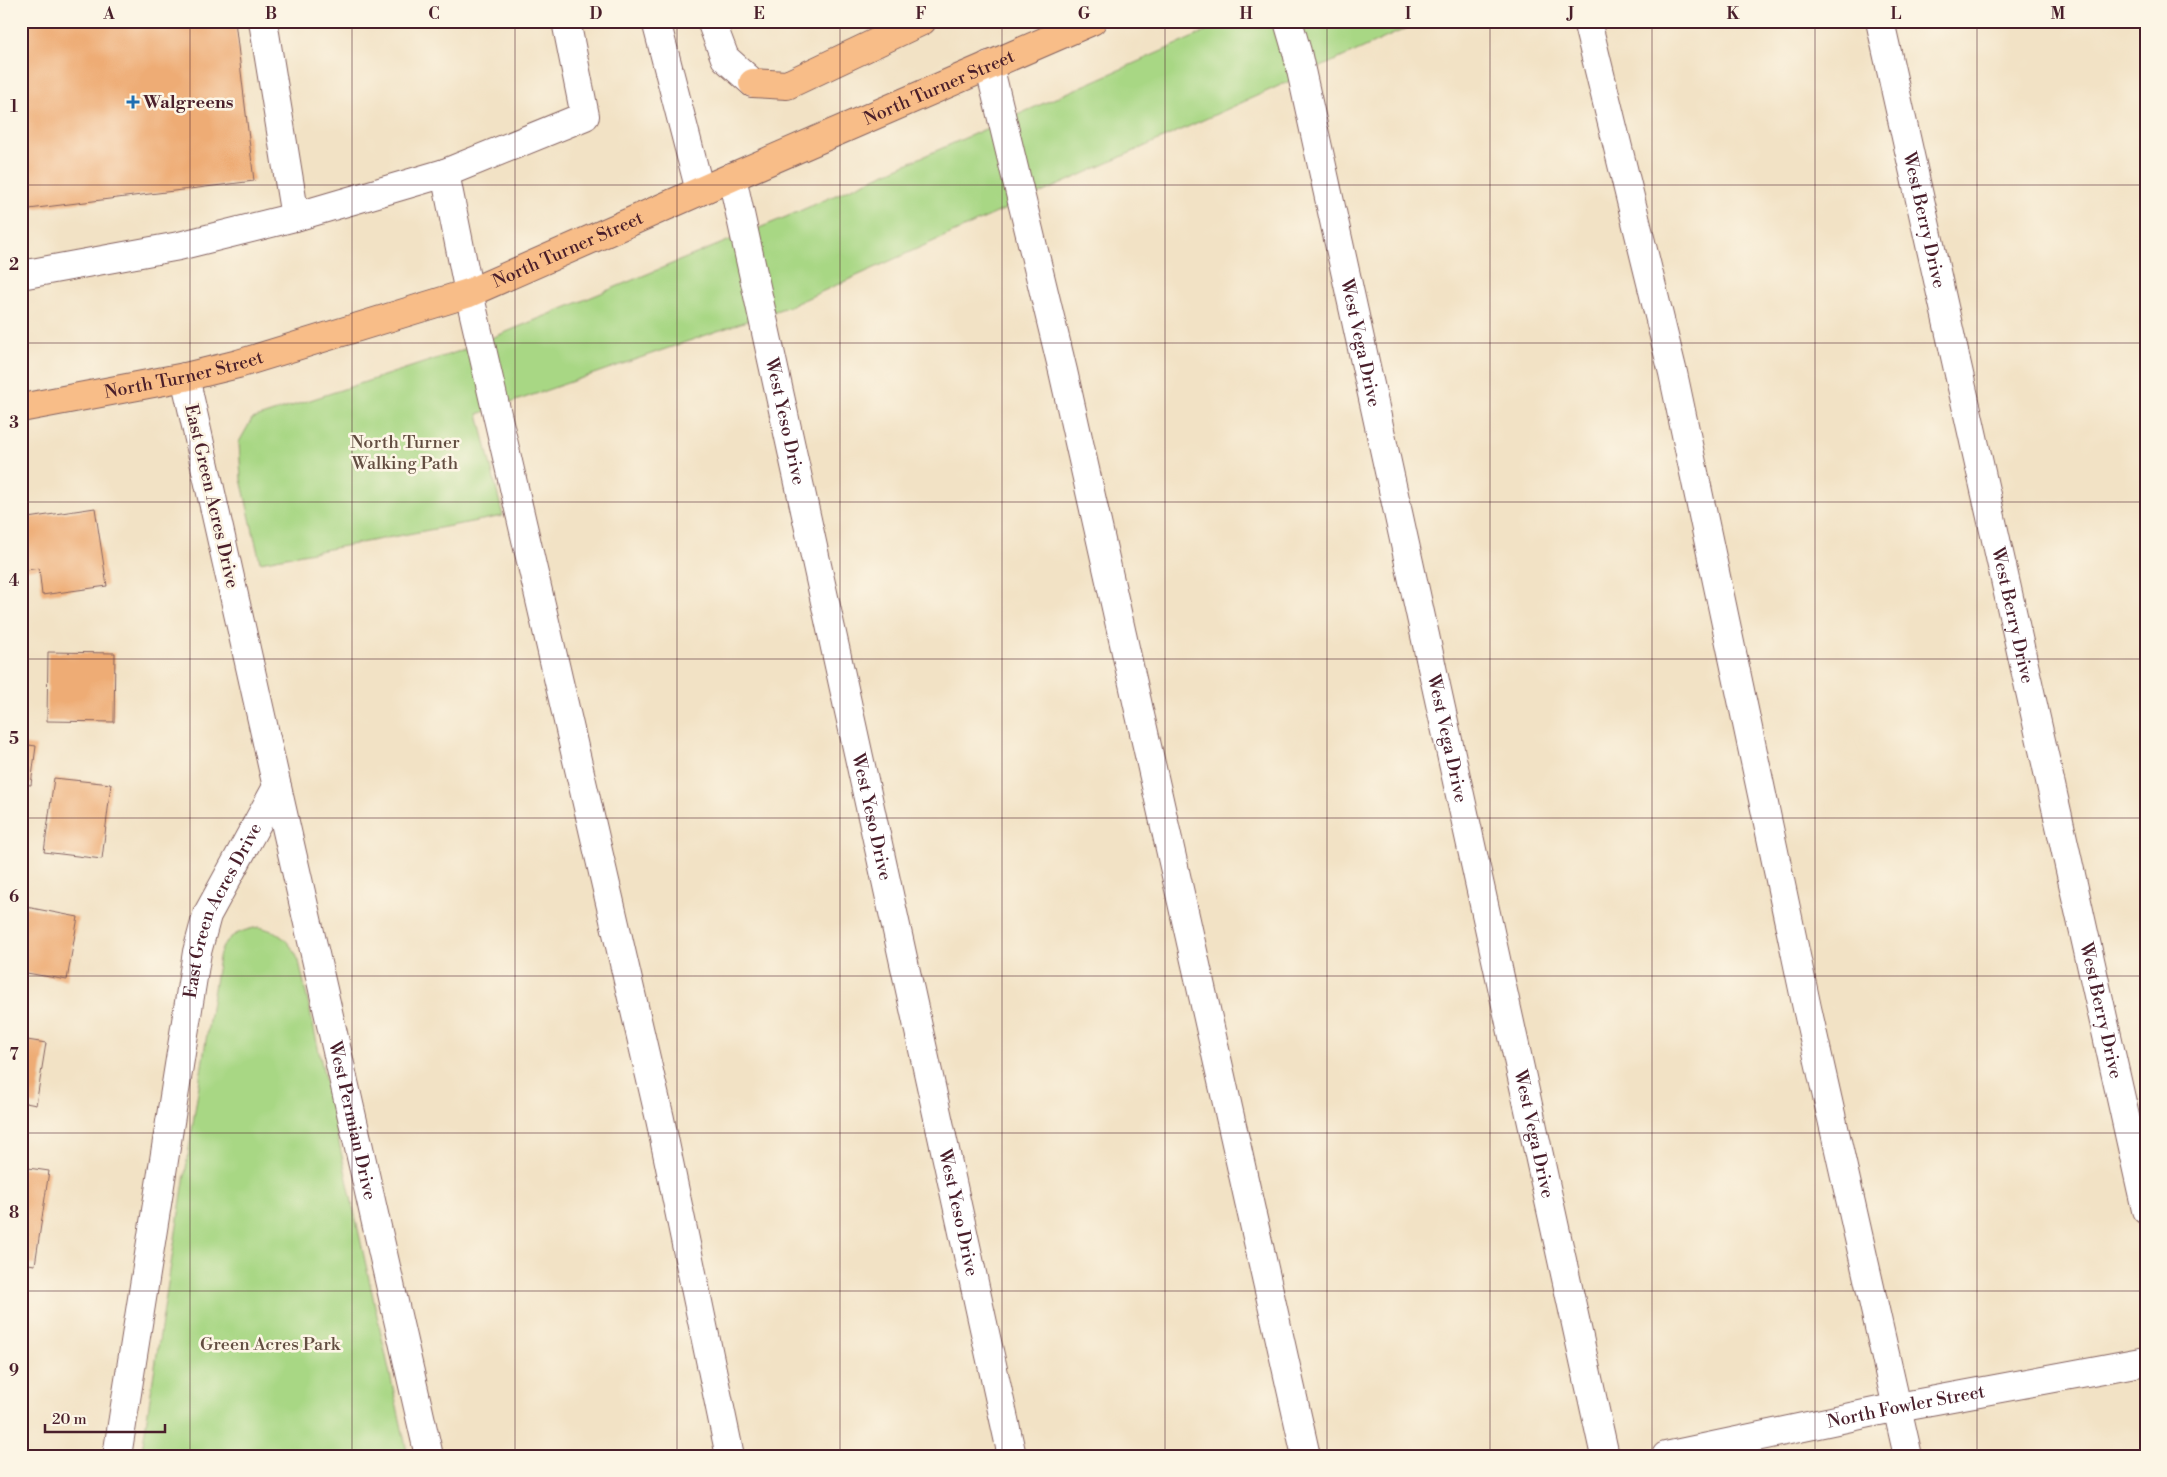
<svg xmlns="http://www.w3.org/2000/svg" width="2167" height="1477" font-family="'Libre Bodoni',serif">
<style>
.green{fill:#a8d784;stroke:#797b58}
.building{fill:#eeac74}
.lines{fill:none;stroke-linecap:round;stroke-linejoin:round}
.minor-casing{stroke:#856361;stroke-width:30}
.major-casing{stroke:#856361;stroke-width:30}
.minor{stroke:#fff;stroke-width:28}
.major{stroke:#f8bd88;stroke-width:28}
.grid{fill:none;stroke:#4a1f2b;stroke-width:1;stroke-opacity:0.55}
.poi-dot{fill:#1f6fb2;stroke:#fcf5e5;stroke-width:2}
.labels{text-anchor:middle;stroke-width:5;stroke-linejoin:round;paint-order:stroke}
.street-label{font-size:18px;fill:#4a1f2b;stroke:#fcf5e5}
.poi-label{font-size:18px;font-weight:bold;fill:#4a1f2b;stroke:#fcf5e5;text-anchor:start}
.park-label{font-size:18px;fill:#624d41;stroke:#fcf5e5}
.neatline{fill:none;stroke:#4a1f2b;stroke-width:2}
.grid-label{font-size:16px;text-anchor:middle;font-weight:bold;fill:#4a1f2b}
</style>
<rect width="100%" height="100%" fill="#fcf5e5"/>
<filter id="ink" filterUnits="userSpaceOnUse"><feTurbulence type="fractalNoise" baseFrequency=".02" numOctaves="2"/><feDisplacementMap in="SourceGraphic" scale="10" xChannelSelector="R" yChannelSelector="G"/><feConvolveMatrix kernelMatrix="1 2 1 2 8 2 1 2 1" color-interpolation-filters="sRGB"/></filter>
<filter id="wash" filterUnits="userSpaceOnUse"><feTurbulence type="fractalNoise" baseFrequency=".0096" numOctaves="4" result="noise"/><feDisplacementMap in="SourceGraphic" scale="20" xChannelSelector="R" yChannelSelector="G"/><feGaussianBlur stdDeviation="1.12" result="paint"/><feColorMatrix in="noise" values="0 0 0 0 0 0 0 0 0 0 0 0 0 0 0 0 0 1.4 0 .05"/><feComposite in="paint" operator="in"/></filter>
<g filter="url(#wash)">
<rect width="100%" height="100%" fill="#f2e2c5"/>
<g class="green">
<polygon points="1230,21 1423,21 790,306 478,414 503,516 260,562 241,479 239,442 252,419 460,351 786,217"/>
<path d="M259 927C280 932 290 941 299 961L408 1456H141L219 957C224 936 239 931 259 927Z"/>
</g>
<g id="blocks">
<g class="building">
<polygon points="33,21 235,21 254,181 21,210 21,23"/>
<polygon points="95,508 107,586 42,595 39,568 21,571 21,519"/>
<polygon points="48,652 115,653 114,722 47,721"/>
<polygon points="21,744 36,746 31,785 21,784"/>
<polygon points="54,778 111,784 102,859 44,852"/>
<polygon points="21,906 78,917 67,980 21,972"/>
<polygon points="21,1039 46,1043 36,1105 21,1102"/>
<polygon points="21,1167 49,1171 35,1265 21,1263"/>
</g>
</g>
</g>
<g filter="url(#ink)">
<use href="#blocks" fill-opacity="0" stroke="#856361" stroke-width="1"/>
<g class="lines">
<g class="minor-casing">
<g id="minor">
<polyline points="656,21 700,191"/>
<polyline points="711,21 725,58 753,83"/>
<path id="s1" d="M1288 21 1297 52 1605 1456"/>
<polyline points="1587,21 1673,373 1807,1008 1908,1456"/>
<path id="s2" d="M1880 21 2146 1210"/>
<polyline points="989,65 1063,371 1306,1456"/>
<polyline points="445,173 585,116 566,21"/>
<path id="s3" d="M732 177 1012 1456"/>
<polyline points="295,217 445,173 469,293 660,1119 730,1456"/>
<polyline points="21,275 179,246 295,217 263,21"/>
<path id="s4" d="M277 787 429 1456"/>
<path id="s5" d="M117 1456 197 952 207 915 277 787 185 377"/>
<path id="s6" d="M1666 1456 1898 1407 2146 1361"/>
</g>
</g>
<g class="major-casing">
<g id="major">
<polyline points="753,83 787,85 922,21"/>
<path id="s7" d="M21 408 185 377 238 364 469 293 732 177 1092 21"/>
</g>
</g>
<use href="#minor" class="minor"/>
<use href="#major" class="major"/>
</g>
</g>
<path class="grid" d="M190 21V1456M352 21V1456M515 21V1456M677 21V1456M840 21V1456M1002 21V1456M1165 21V1456M1327 21V1456M1490 21V1456M1652 21V1456M1815 21V1456M1977 21V1456M21 185H2146M21 343H2146M21 502H2146M21 659H2146M21 818H2146M21 976H2146M21 1133H2146M21 1291H2146"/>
<path class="poi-dot" d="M130.5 94.5h5v5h5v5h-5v5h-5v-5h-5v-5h5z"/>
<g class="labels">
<g class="street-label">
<text dy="6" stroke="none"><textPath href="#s7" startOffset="976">North Turner Street</textPath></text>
<text dy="6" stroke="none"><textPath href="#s2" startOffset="204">West Berry Drive</textPath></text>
<text dy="6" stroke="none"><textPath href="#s7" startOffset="571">North Turner Street</textPath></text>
<text dy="6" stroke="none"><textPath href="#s1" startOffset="330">West Vega Drive</textPath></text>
<text dy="6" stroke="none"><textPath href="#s7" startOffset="166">North Turner Street</textPath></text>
<text dy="6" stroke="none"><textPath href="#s3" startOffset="250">West Yeso Drive</textPath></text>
<text transform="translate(212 496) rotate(77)" y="6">East Green Acres Drive</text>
<text dy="6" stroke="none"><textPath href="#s2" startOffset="609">West Berry Drive</textPath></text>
<text dy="6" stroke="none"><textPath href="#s1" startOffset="735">West Vega Drive</textPath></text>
<text dy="6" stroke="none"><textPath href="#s3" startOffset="655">West Yeso Drive</textPath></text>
<text dy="6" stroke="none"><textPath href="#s5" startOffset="558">East Green Acres Drive</textPath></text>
<text dy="6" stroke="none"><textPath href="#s2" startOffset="1014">West Berry Drive</textPath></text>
<text dy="6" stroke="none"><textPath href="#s4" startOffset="342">West Permian Drive</textPath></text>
<text dy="6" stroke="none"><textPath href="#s1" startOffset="1140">West Vega Drive</textPath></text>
<text dy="6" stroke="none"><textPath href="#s3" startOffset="1060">West Yeso Drive</textPath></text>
<text dy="6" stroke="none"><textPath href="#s6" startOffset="245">North Fowler Street</textPath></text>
</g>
<g class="poi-label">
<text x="143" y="108">Walgreens</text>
</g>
<g class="park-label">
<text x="405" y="448">North Turner<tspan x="405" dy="21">Walking Path</tspan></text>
<text x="270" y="1350">Green Acres Park</text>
</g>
</g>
<rect width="2167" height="1477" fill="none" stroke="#fcf5e5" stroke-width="55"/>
<path d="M45 1424v8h120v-8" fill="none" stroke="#4a1f2b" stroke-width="2.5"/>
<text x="52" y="1424" font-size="15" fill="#4a1f2b" stroke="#fcf5e5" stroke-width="4" paint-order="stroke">20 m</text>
<rect x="28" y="28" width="2112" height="1422" class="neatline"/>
<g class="grid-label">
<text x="109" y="19">A</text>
<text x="271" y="19">B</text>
<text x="434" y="19">C</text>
<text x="596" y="19">D</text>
<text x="759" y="19">E</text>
<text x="921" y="19">F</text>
<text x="1084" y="19">G</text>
<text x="1246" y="19">H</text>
<text x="1408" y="19">I</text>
<text x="1571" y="19">J</text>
<text x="1733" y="19">K</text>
<text x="1896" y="19">L</text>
<text x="2058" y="19">M</text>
<text x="14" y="112">1</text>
<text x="14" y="270">2</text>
<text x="14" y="428">3</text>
<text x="14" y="586">4</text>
<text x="14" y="744">5</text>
<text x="14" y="902">6</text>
<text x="14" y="1060">7</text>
<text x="14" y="1218">8</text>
<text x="14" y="1376">9</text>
</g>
</svg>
